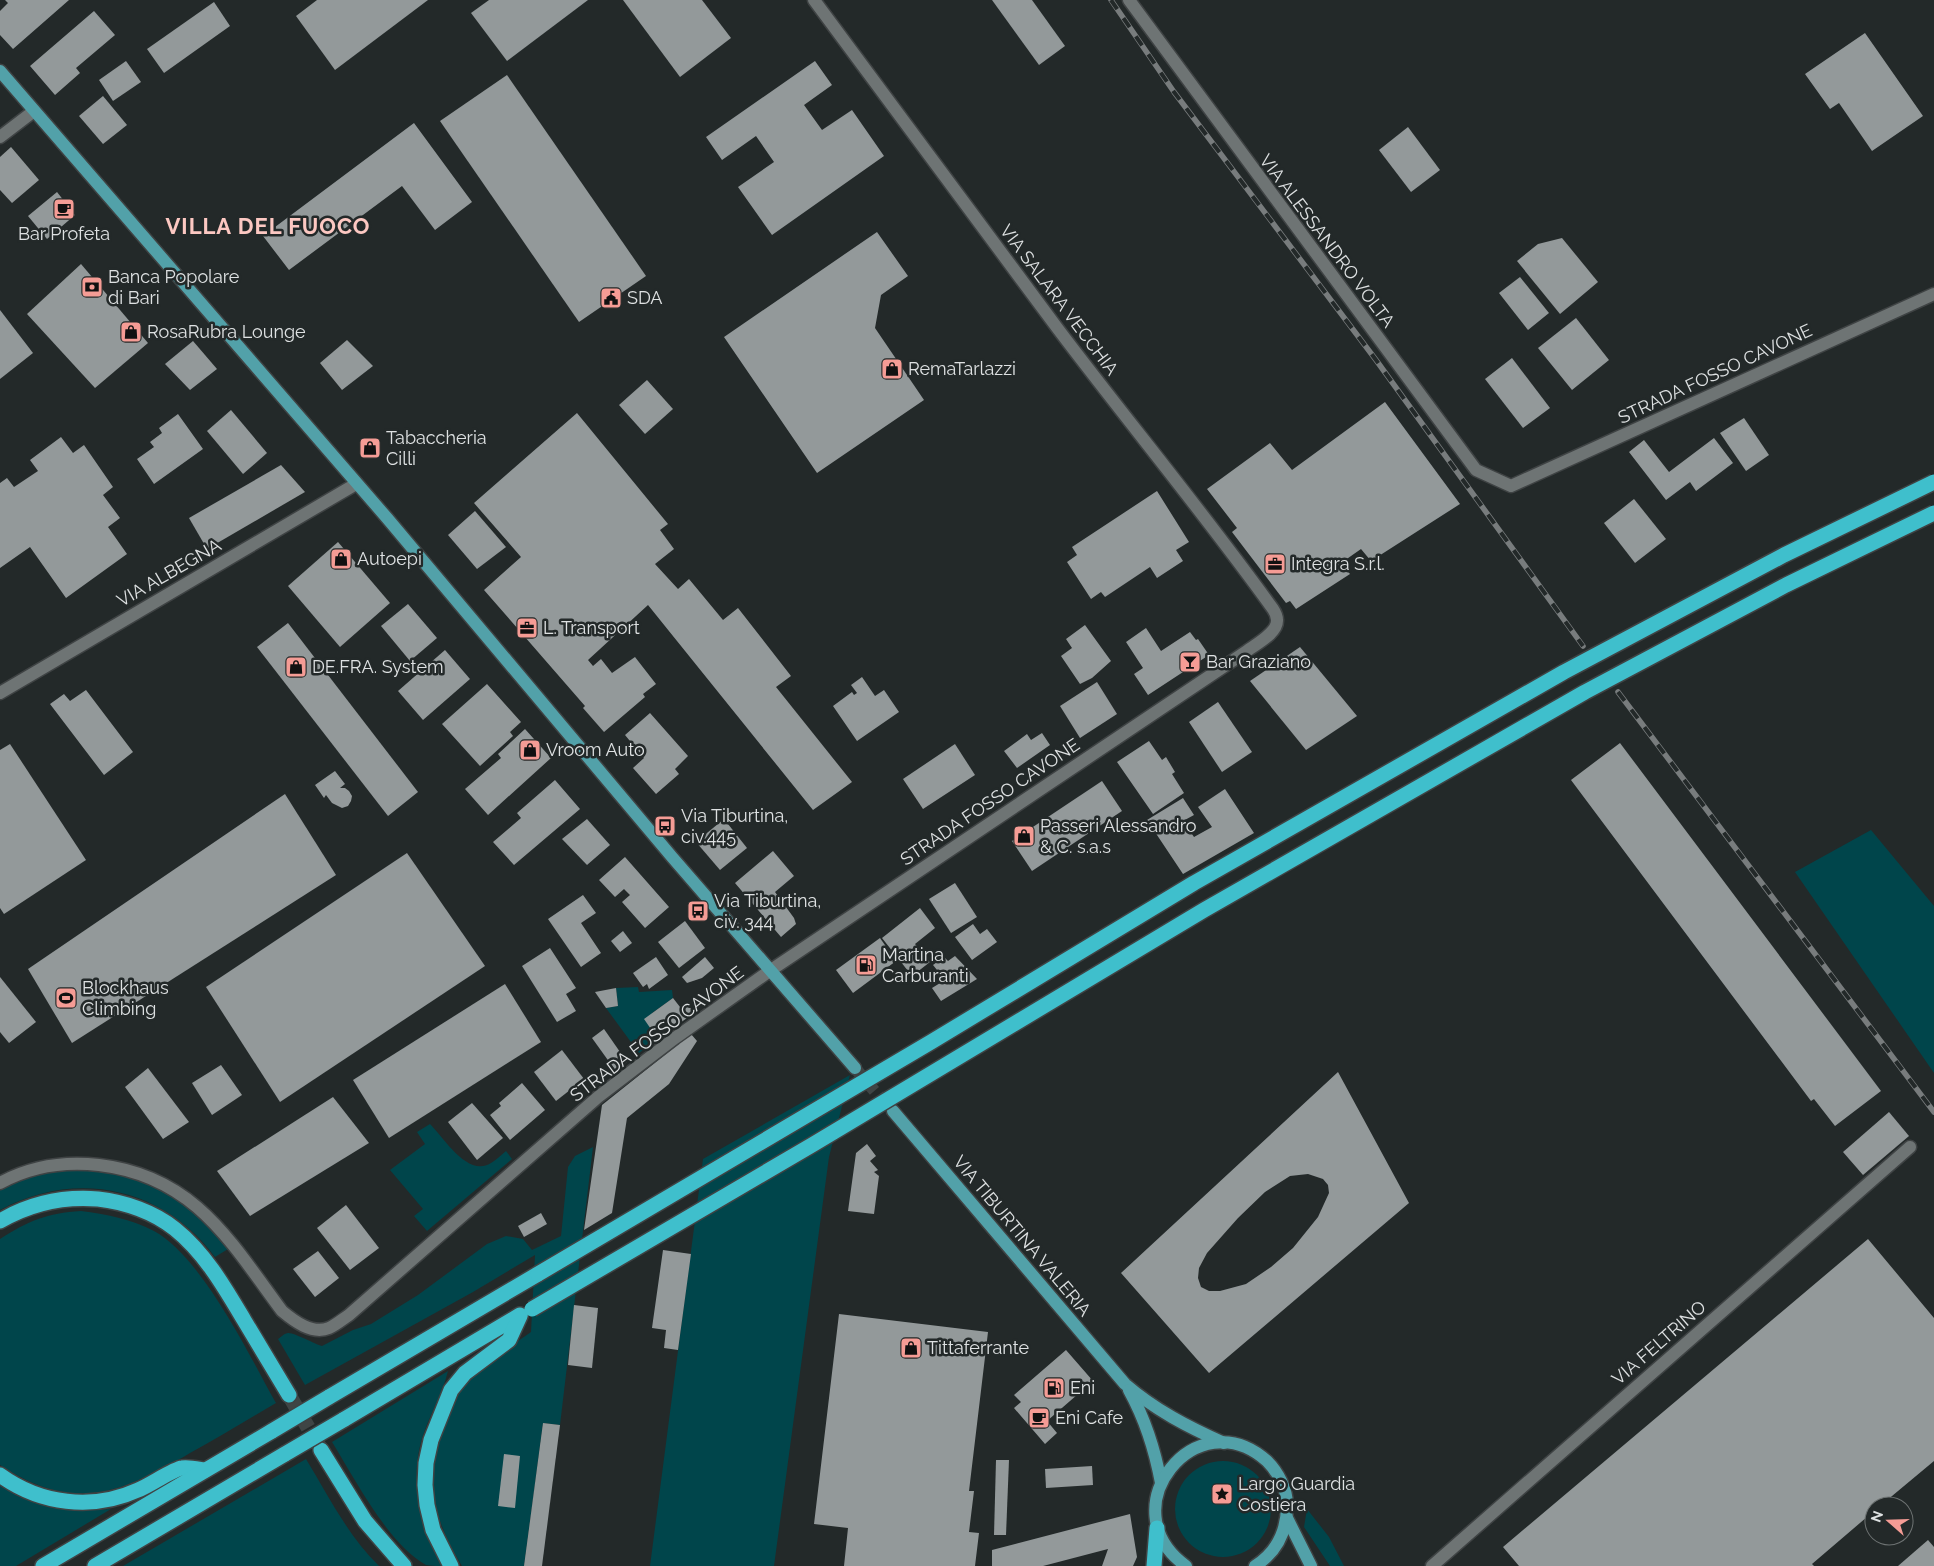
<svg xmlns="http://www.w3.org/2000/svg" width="1934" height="1566" font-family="Raleway,sans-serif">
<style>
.green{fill:#00454b}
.building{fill:#93999a;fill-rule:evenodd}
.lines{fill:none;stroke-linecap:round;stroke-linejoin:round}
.primary-tunnel{stroke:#3f4545;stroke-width:12;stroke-dasharray:12 6;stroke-linecap:butt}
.highway-tunnel{stroke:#3f4545;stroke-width:15;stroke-dasharray:15 8;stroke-linecap:butt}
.street-casing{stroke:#3f4344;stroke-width:15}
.secondary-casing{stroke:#3f4344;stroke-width:15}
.primary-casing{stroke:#3f4344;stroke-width:15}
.highway-casing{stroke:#3f4344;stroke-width:18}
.street{stroke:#6e7474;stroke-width:12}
.secondary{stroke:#6e7474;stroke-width:12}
.primary{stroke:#52a1a9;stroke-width:12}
.highway{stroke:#3fbfcc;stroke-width:15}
.rail-casing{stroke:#787c7d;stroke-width:5.5}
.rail{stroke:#232929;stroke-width:4;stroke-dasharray:11;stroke-linecap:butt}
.highway-bridge-casing{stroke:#3f4344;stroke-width:18;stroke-linecap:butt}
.highway-bridge{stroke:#3fbfcc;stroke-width:15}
.labels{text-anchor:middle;stroke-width:5;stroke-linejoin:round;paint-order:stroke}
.poi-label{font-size:18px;fill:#dee1e2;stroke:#232929;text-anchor:start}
.street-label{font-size:18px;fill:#dee1e2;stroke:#232929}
.district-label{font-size:22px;font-weight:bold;letter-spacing:1px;fill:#fcc8c2;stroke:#232929}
</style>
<rect width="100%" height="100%" fill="#232929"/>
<g class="green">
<polygon points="1871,830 1934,906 1934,1073 1795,872"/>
<polygon points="638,987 639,992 672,990 673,998 652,1013 666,1033 639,1053 606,1008 618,1006 616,988"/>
<polygon points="850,1075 829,1157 774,1566 650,1566 703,1159"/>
<path d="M430 1124C444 1138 468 1178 491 1163 496 1160 501 1155 506 1151L512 1159 427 1231 414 1216 423 1209 390 1170 425 1144 417 1132Z"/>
<path d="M593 1147 560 1425 543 1423 524 1566H462C429 1512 424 1473 449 1414 454 1402 459 1387 469 1378 488 1361 510 1347 531 1332L535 1255 473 1292 305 1385 278 1339C281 1337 285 1333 288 1333 293 1332 315 1344 322 1346L353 1330 371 1324 418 1295 487 1244 506 1236 523 1239 532 1250 561 1236 568 1167 575 1156Z"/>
<path d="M97 1169C117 1173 141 1178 160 1187 187 1199 210 1225 228 1249L215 1257C163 1187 76 1169 0 1210V1189L17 1180 43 1171Z"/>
<path d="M81 1211C106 1214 131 1219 154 1231 202 1257 249 1355 276 1403 247 1420 219 1437 190 1453 121 1494 73 1513 0 1465V1239C28 1221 47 1213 81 1211Z"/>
<path d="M448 1371C442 1397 426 1420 420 1446 409 1492 427 1525 445 1566 440 1566 431 1566 426 1565 388 1544 355 1479 332 1442Z"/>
<path d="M306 1459C328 1495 348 1536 379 1566H123Z"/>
<circle cx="1223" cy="1509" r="48"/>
<path d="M0 1485C37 1508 68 1511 111 1509L16 1566H0Z"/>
<polygon points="1307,1509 1329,1537 1344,1566 1330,1566 1304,1527"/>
</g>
<g class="building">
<polygon points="5,0 69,0 13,49 0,35 0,11 8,3"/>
<polygon points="317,0 428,0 335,70 296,16"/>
<polygon points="489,0 588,0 507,61 471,13"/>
<polygon points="623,0 702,0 731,38 680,77"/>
<polygon points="992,0 1032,0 1065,46 1039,65"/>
<polygon points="214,2 230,26 164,73 147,49"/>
<polygon points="94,11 115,35 76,68 80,73 55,95 30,66"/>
<polygon points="1865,33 1923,116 1872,151 1839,103 1830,109 1805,74"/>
<polygon points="126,61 141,82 113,101 99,80"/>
<polygon points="815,61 832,85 804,105 822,130 852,110 884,156 772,235 738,187 774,162 756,136 722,160 706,137"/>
<polygon points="507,75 646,276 579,322 440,121"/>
<polygon points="103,96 127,125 103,144 79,116"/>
<polygon points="414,123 472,202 435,230 402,186 289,270 263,236"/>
<polygon points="1408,127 1440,170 1411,192 1379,150"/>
<polygon points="11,147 39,180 12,203 0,190 0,157"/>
<polygon points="57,192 75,215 47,239 28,216"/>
<polygon points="877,232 908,276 881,295 875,328 924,400 817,473 724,337"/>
<polygon points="1562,238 1598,282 1560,314 1517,261 1538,244"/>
<polygon points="81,264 148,343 95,388 27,314"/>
<polygon points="1520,277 1549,313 1528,330 1499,293"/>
<polygon points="0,310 33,353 0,379"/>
<polygon points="1576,318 1609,360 1572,390 1538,348"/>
<polygon points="347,340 373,366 342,390 320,363"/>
<polygon points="193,341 217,369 190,390 165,364"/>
<polygon points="1512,358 1550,408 1523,428 1485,379"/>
<polygon points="647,380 673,409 645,434 619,405"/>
<polygon points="1385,402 1460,504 1371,561 1361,549 1341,563 1350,574 1296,609 1290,601 1286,603 1232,532 1237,528 1207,489 1270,443 1292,470"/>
<polygon points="231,410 267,453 243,474 207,431"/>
<polygon points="577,413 668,524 660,530 674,549 655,564 678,589 689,579 723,620 738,608 791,676 776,687 852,782 813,810 648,605 588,660 593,666 601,659 612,673 635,657 656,684 643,694 645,697 604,732 583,708 585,706 484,590 521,557 474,503"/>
<polygon points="178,414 203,449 154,484 137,459 154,447 150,442 162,433 159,428"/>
<polygon points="1744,418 1769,455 1746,471 1720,433"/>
<polygon points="61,437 73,453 84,445 113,487 103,495 120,518 108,527 127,554 66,598 30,547 0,568 0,483 7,478 14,487 38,471 30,460"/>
<polygon points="1714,438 1733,463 1696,491 1690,482 1666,500 1629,452 1644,440 1669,472"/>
<polygon points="281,465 305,492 207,549 189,518"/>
<polygon points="1157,491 1189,542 1176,550 1183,561 1157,578 1150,567 1105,597 1101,592 1091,599 1067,562 1077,555 1072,547"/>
<polygon points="1634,499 1666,539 1635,563 1604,523"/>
<polygon points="475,511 506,547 477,569 448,535"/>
<polygon points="338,542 390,603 340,647 288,586"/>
<polygon points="408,604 437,638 410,661 381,626"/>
<polygon points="288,623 418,792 388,816 257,647"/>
<polygon points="1085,625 1111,661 1092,678 1080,684 1061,656 1072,648 1066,639"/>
<polygon points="1146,628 1161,651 1190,632 1196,640 1198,639 1209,655 1148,695 1134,674 1143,668 1126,642"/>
<polygon points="1300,647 1357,716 1306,750 1250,681"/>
<polygon points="445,650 470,679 423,720 398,691"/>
<polygon points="862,677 875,696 884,690 899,712 857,741 833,706 852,692 854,695 857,693 851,685"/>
<polygon points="1097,682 1117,714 1080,738 1060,706"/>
<polygon points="487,684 521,722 510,732 513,736 480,766 442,724"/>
<polygon points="86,690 133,752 104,775 50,704 64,694 70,701"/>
<polygon points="1218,702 1252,752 1222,772 1189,722"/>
<polygon points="650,713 688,756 675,769 679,774 656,794 633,768 644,758 625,735"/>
<polygon points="525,729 551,758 488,815 465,789 501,758 498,754"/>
<polygon points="1042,733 1050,745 1017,768 1004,751 1027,734 1031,740"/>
<polygon points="1149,741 1162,760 1166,757 1175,772 1172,774 1184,793 1153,814 1117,762"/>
<polygon points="1620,743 1881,1091 1835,1126 1814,1099 1811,1101 1571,780"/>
<polygon points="10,744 86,860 4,914 0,908 0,750"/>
<polygon points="955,744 975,775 923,809 903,779"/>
<polygon points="335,771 345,784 340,788 345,788 349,791 352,796 351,801 348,806 342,808 332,803 326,795 324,798 315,785"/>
<polygon points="555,780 580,809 514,865 493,842 521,818 517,813"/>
<polygon points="1102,781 1122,811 1032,871 1012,841"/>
<polygon points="1225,789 1254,833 1183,874 1147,820 1183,798 1194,815 1183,821 1194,837 1212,827 1198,807"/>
<polygon points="285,794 336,875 72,1043 28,969"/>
<polygon points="587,819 610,845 587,865 562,839"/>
<polygon points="724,819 747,848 720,870 696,842"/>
<polygon points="773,851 794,876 775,892 794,918 796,924 781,937 735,883"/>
<polygon points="407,853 485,966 280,1102 206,987"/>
<polygon points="625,857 669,907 645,928 622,902 630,895 624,889 615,897 599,880"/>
<polygon points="955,883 977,917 951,933 929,899"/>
<polygon points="583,895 596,913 581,923 601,953 581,967 548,919"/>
<polygon points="920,908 935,928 915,944 930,962 912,976 882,938"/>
<polygon points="685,921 705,948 679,968 658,942"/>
<polygon points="973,924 980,934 987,929 997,942 972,960 955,937"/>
<polygon points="623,931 632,943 620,952 611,941"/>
<polygon points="880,938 896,961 853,993 836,970"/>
<polygon points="550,948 576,988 566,994 576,1011 557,1022 522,966"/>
<polygon points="955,956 977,979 941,1001 932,988 945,980 933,965 944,957 948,961"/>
<polygon points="656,957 668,975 649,989 647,984 643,987 633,973"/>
<polygon points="705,957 714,968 702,978 687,983 682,977"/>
<polygon points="0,977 36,1022 9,1043 0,1032"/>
<polygon points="505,984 541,1042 389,1138 353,1080"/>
<polygon points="616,988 618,1006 606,1008 595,992"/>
<polygon points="673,998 680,1007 686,1002 694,1013 666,1033 663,1029 655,1035 644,1019"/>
<polygon points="604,1029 627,1062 615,1070 592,1038"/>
<polygon points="691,1034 697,1041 669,1084 627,1118 612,1213 584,1230 602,1105"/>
<polygon points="562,1050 584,1079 556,1101 534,1072"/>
<polygon points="221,1065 242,1095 212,1115 192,1083"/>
<polygon points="148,1068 189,1122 163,1139 125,1087"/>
<path d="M1338 1072 1409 1203 1209 1373 1121 1273ZM1308 1174 1323 1179 1328 1185 1329 1193 1318 1217 1293 1248 1271 1267 1246 1284 1220 1291H1209L1201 1287 1198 1278 1199 1268 1207 1253 1238 1218 1265 1192 1290 1176Z"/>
<polygon points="522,1083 545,1110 510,1140 490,1115 501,1106 499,1103"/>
<polygon points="333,1097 369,1143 250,1216 217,1171"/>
<polygon points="472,1103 503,1138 477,1160 448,1122"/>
<polygon points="1889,1112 1909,1136 1863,1175 1843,1152"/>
<polygon points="867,1144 876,1156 870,1161 878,1170 874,1172 879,1176 874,1214 848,1211 856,1153"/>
<polygon points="346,1205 379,1248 350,1270 317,1228"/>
<polygon points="541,1213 547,1224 524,1237 518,1226"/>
<polygon points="1868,1239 1934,1318 1934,1461 1880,1506 1874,1506 1874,1511 1812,1564 1814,1566 1519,1566 1503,1547"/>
<polygon points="663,1250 691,1254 678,1350 664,1348 666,1330 652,1328"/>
<polygon points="318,1251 339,1278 315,1297 293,1269"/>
<polygon points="574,1305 598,1308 592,1368 568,1365"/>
<polygon points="839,1314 988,1332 969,1491 974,1491 969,1532 979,1533 975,1566 844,1566 848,1528 814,1524"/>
<polygon points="1066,1350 1093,1381 1047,1421 1057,1433 1045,1444 1014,1408 1021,1402 1014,1395"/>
<polygon points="543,1423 560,1425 542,1566 524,1566"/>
<polygon points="504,1454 520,1456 515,1508 498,1506"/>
<polygon points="996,1460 1009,1460 1006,1535 994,1535"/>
<polygon points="1092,1466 1093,1485 1046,1488 1045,1469"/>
<polygon points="1130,1514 1137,1557 1133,1566 1102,1566 1108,1549 1043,1566 992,1566 992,1550"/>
<polygon points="1928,1540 1934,1547 1934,1566 1898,1566"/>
</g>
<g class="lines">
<polyline class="primary-tunnel" points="855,1068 889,1108"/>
<polyline class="highway-tunnel" points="289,1395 320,1448"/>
<g class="street-casing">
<g id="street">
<polyline points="1129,0 1476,470 1511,486 1934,294"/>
<polyline points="0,137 34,111"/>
<polyline points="0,693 356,484"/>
<path d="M0 1183C31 1166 64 1161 99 1165 194 1176 230 1241 282 1311 294 1321 312 1335 329 1328 336 1325 343 1319 349 1315L598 1097 675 1038 771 970"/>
<polyline points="1432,1566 1910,1147"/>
</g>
</g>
<g class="secondary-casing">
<path id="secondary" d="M771 970 1247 651C1256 644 1278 633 1277 620 1277 616 1275 612 1273 609 1204 513 1129 423 1058 329 976 220 895 110 814 0"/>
</g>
<g class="primary-casing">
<g id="primary">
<polyline points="0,71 387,518 672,857 855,1068"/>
<path d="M893 1111 1125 1384C1155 1410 1188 1427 1224 1443"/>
<path d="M1129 1390C1145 1419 1155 1450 1161 1483"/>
<polyline points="1287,1518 1311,1566"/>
<path d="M1186 1566C1107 1509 1197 1398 1267 1461 1278 1472 1287 1489 1287 1505 1287 1531 1277 1552 1255 1566"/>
</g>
</g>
<g class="highway-casing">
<g id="highway">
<path d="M0 1221C31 1203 62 1196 98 1199 125 1202 154 1212 175 1229 205 1253 225 1288 244 1320 259 1345 274 1370 289 1395"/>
<polyline points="329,1397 538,1274"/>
<polyline points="343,1420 520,1315"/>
<polyline points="321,1450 365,1521 404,1566"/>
<path d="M0 1475C40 1504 92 1511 138 1490 149 1486 173 1469 182 1468 189 1467 198 1469 205 1470"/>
<polyline points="43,1566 272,1431"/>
<polyline points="95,1566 285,1454"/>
<polyline points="451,1566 433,1530 427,1505 425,1485 426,1463 431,1440 451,1390 465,1373 509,1340 520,1316"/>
<polyline points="1154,1566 1157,1528"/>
</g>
</g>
<use href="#street" class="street"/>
<use href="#secondary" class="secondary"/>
<use href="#primary" class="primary"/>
<use href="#highway" class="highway"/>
<g class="rail-casing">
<g id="rail">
<polyline points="1111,0 1174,92 1376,360 1583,646"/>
<polyline points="1618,692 1934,1112"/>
</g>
</g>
<use href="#rail" class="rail"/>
<g class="highway-bridge-casing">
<g id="highway-bridge">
<polyline points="538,1274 931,1042 1194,883 1564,672 1784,555 1934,482"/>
<polyline points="532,1309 812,1145 1204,910 1585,692 1786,585 1934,513"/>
<polyline points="272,1431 329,1397"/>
<polyline points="285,1454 343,1420"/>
</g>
</g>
<use href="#highway-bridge" class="highway-bridge"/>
</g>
<defs>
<g id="cafe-square" transform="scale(1.125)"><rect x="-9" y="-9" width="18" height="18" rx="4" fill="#f59c95" stroke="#232929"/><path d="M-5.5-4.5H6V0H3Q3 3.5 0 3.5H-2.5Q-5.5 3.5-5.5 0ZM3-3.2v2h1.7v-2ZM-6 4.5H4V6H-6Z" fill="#111"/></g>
<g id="bank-square" transform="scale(1.125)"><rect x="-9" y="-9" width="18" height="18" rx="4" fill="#f59c95" stroke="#232929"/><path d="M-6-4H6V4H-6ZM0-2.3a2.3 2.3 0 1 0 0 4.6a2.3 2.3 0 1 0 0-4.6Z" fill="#111"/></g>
<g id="civic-square" transform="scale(1.125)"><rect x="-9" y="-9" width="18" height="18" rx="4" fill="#f59c95" stroke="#232929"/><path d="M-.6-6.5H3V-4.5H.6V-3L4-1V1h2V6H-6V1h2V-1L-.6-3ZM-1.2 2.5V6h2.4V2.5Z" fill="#111"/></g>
<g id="shop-square" transform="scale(1.125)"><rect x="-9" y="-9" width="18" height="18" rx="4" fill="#f59c95" stroke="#232929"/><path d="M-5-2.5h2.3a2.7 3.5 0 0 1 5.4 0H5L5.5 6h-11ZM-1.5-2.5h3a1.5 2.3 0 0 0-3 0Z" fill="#111"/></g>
<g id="office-square" transform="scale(1.125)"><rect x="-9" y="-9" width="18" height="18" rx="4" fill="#f59c95" stroke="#232929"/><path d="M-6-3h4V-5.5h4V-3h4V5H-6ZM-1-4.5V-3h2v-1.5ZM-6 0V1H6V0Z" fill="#111"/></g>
<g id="bar-square" transform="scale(1.125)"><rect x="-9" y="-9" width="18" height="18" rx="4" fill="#f59c95" stroke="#232929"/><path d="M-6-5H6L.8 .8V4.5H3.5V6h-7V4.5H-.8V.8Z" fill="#111"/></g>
<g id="bus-square" transform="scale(1.125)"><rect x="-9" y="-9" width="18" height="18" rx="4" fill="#f59c95" stroke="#232929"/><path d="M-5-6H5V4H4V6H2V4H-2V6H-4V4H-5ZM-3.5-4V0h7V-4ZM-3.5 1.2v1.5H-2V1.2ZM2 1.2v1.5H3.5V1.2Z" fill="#111"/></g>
<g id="fuel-square" transform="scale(1.125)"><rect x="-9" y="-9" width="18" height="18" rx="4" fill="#f59c95" stroke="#232929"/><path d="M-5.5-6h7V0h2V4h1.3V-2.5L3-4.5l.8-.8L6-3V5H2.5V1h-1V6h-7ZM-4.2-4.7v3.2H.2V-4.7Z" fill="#111"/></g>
<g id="stadium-square" transform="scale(1.125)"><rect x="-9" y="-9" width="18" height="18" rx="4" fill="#f59c95" stroke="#232929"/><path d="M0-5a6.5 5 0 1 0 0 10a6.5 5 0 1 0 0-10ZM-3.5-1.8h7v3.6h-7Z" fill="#111"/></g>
<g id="sight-square" transform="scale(1.125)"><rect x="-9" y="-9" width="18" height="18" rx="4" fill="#f59c95" stroke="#232929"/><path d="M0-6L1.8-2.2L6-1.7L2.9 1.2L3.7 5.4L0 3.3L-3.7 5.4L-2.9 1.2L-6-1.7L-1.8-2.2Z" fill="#111"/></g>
</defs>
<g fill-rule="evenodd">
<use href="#cafe-square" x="64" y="209"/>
<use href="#bank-square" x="92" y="287"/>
<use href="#civic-square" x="611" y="298"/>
<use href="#shop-square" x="131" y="332"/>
<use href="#shop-square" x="892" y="369"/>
<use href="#shop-square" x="370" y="448"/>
<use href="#shop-square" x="341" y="559"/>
<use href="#office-square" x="1275" y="564"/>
<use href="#office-square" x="527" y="628"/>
<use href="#bar-square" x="1190" y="662"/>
<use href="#shop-square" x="296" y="667"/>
<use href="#shop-square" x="530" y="750"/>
<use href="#bus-square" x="665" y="826"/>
<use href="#shop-square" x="1024" y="836"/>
<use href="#bus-square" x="698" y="911"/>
<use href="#fuel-square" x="866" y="965"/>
<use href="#stadium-square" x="66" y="998"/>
<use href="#shop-square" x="911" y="1348"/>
<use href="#fuel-square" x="1054" y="1388"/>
<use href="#cafe-square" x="1039" y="1418"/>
<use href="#sight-square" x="1222" y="1494"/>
</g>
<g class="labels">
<g class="poi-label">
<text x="64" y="240" text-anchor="middle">Bar Profeta</text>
<text x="108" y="283">Banca Popolare<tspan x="108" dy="21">di Bari</tspan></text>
<text x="627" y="304">SDA</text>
<text x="147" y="338">RosaRubra Lounge</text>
<text x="908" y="375">RemaTarlazzi</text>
<text x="386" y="444">Tabaccheria<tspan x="386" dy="21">Cilli</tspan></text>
<text x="357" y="565">Autoepi</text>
<text x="1291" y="570">Integra S.r.l.</text>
<text x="543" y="634">L. Transport</text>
<text x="1206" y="668">Bar Graziano</text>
<text x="312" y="673">DE.FRA. System</text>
<text x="546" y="756">Vroom Auto</text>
<text x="681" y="822">Via Tiburtina,<tspan x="681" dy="21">civ.445</tspan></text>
<text x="1040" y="832">Passeri Alessandro<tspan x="1040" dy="21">&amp; C. s.a.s</tspan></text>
<text x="714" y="907">Via Tiburtina,<tspan x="714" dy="21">civ. 344</tspan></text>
<text x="882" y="961">Martina<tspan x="882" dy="21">Carburanti</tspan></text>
<text x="82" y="994">Blockhaus<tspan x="82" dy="21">Climbing</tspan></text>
<text x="927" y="1354">Tittaferrante</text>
<text x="1070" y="1394">Eni</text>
<text x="1055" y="1424">Eni Cafe</text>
<text x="1238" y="1490">Largo Guardia<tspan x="1238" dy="21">Costiera</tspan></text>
</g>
<g class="street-label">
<text transform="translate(1327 241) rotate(53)" y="6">VIA ALESSANDRO VOLTA</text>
<text transform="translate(1059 300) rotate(53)" y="6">VIA SALARA VECCHIA</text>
<text transform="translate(1715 374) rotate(-25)" y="6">STRADA FOSSO CAVONE</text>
<text transform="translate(169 573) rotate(-30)" y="6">VIA ALBEGNA</text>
<text transform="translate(990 802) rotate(-34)" y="6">STRADA FOSSO CAVONE</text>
<text transform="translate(657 1034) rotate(-37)" y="6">STRADA FOSSO CAVONE</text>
<text transform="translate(1022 1236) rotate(50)" y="6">VIA TIBURTINA VALERIA</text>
<text transform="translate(1659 1343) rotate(-41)" y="6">VIA FELTRINO</text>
</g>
<g class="district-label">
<text x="268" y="234">VILLA DEL FUOCO</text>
</g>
</g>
<g transform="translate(1889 1521) rotate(290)"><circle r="24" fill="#232929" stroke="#6e7373"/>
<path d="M0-4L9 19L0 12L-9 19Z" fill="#f59c95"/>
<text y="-8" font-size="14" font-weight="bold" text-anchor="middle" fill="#dee1e2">N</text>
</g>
</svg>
